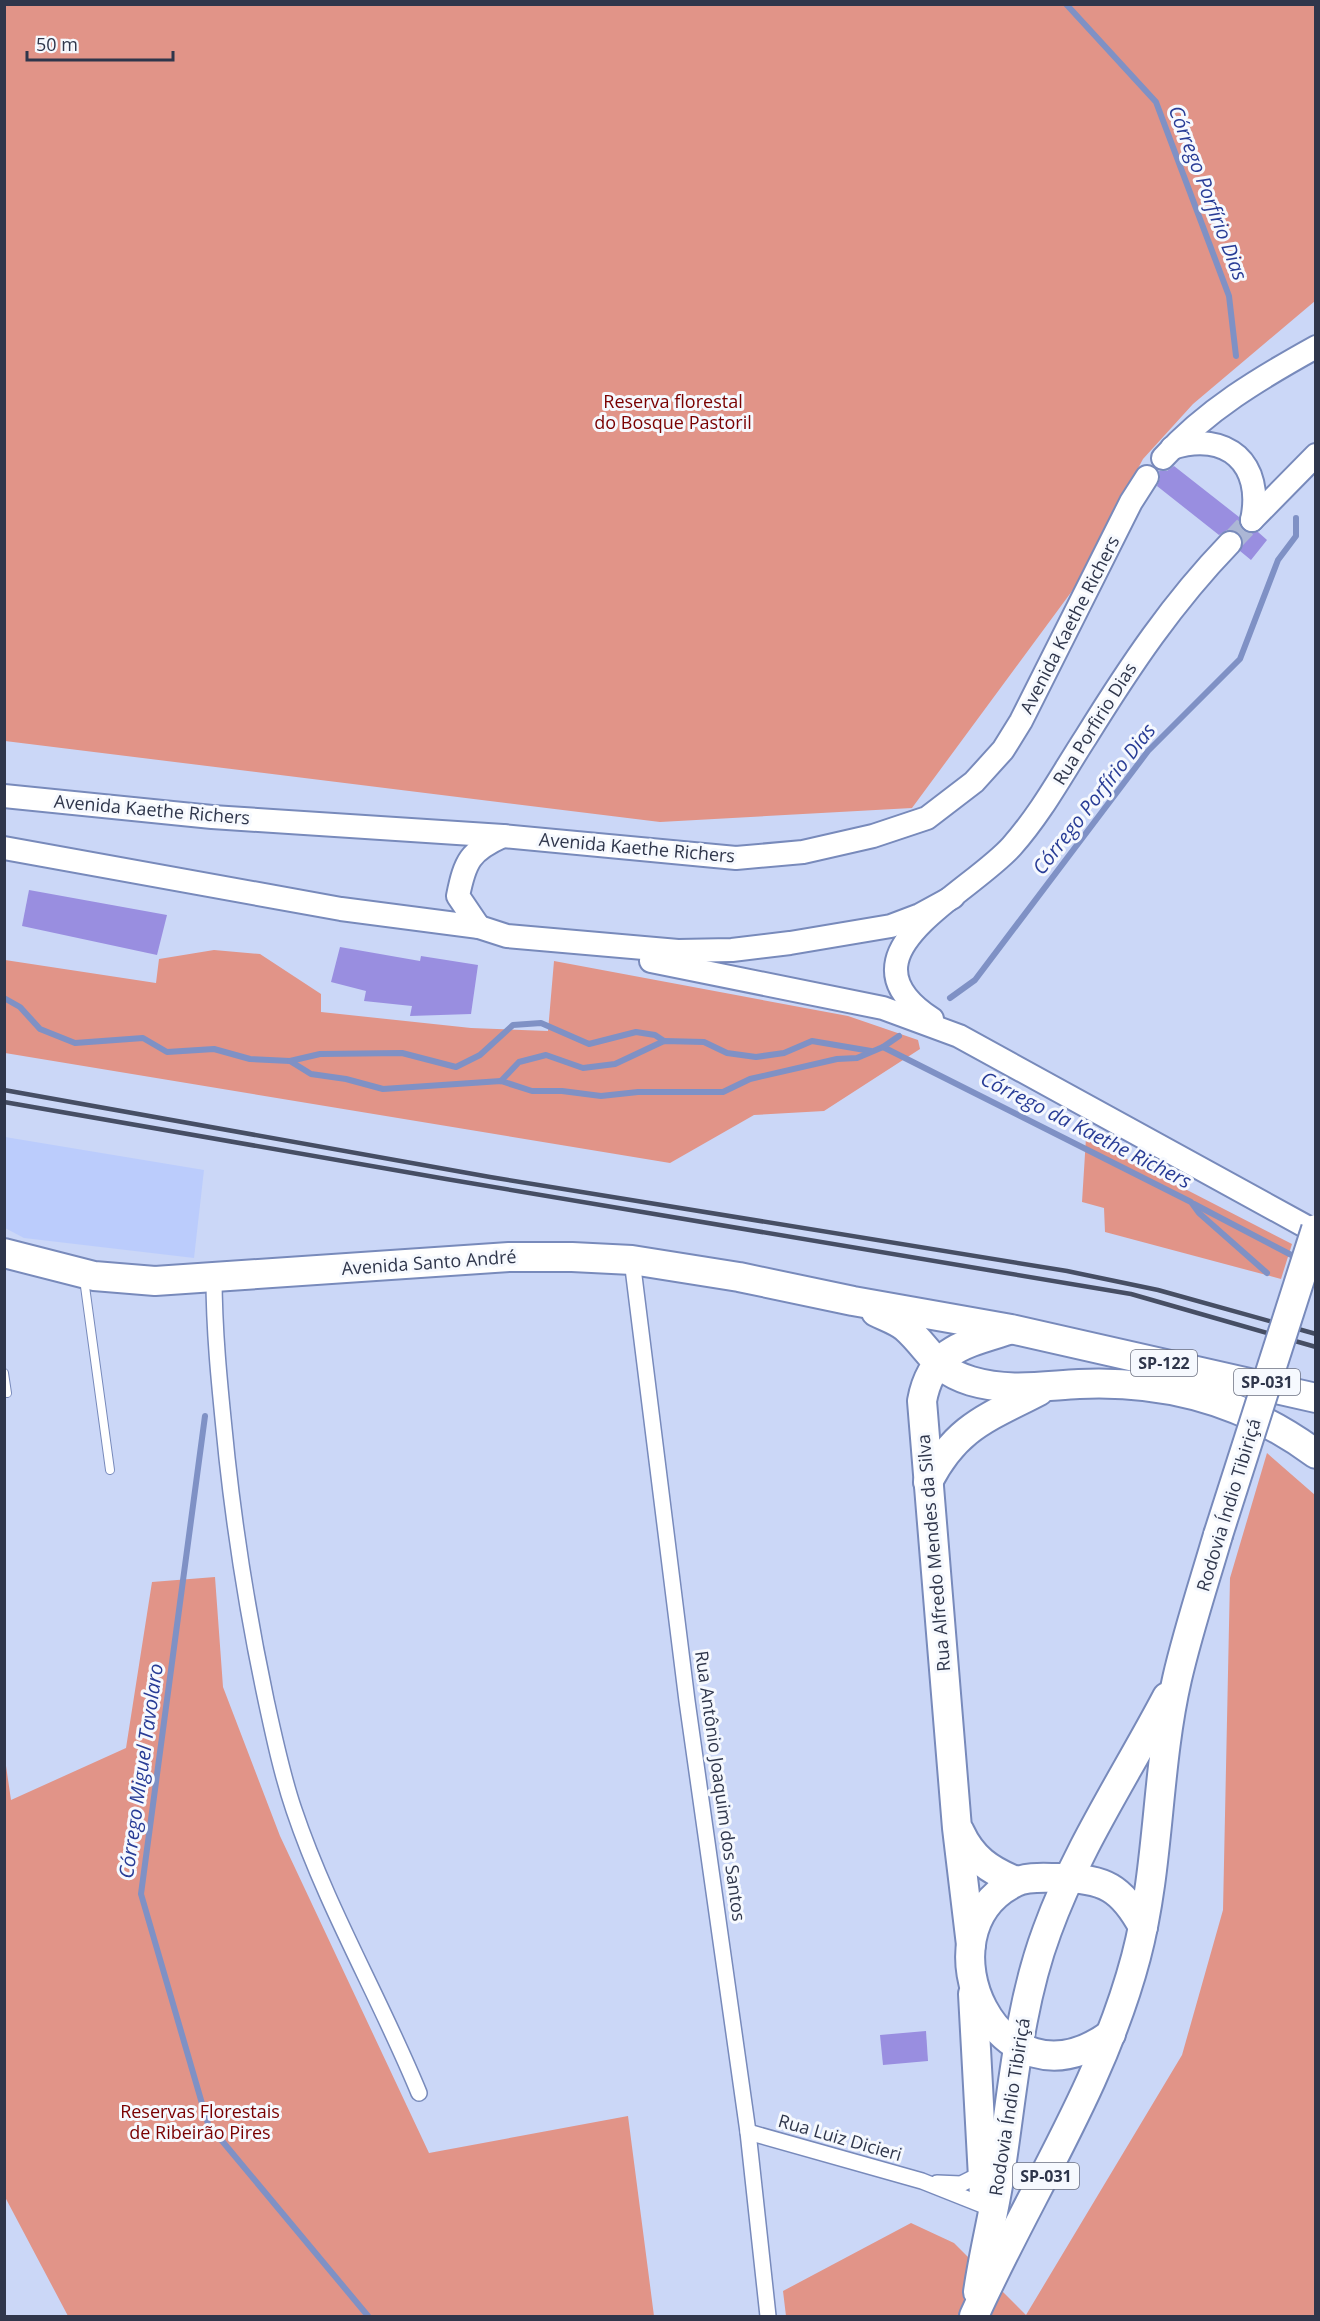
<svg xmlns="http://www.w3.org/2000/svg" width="1320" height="2321" font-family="'Open Sans',sans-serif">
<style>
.built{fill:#bbccfc}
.green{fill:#e19488}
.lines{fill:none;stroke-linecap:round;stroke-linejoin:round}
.stream{stroke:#7f91c5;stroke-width:6}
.building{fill:#998ee0}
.secondary-tunnel{stroke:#acb7d5;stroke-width:22;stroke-dasharray:22 11;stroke-linecap:butt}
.lane-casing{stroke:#788abb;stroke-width:10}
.street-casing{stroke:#788abb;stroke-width:18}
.secondary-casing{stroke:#788abb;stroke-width:26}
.highway-casing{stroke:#788abb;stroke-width:32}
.lane{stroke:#fff;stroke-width:8}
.street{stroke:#fff;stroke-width:15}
.secondary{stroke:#fff;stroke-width:22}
.highway{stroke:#fff;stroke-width:28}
.rail{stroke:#464e64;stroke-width:4.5}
.highway-bridge-casing{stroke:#788abb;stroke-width:32;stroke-linecap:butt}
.highway-bridge{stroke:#fff;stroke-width:28}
.labels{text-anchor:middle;stroke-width:6;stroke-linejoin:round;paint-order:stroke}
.shield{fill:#f6f9fe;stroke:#6b7081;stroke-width:1.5}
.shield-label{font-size:16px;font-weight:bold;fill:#2f364b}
.park-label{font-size:18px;fill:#7a0000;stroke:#f6f9fe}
.street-label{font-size:18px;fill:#2f364b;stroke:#f6f9fe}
.water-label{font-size:20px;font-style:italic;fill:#283c96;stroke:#f6f9fe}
</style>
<rect width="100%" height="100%" fill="#cbd7f7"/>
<polygon class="built" points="5,1137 204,1170 194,1258 24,1238 5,1228"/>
<g class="green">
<polygon points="5,5 1315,5 1315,301 1193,404 1143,459 1075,587 912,808 660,822 5,741"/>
<polygon points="214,950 260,954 321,994 321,1012 471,1028 548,1031 554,961 848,1016 918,1040 920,1049 824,1111 754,1115 670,1163 5,1053 5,960 156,983 159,959"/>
<polygon points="1086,1138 1292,1244 1281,1279 1105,1232 1104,1208 1082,1202"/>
<polygon points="1267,1453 1315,1495 1315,2316 786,2316 783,2291 911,2223 954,2243 1026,2315 1182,2055 1223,1910 1230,1578"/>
<polygon points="215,1577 223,1687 280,1836 429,2153 628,2116 654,2316 68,2316 5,2197 5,1759 11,1800 126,1748 152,1582"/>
</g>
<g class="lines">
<g class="stream">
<polyline points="1066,4 1156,102 1229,296 1236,356"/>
<polyline points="4,998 20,1007 40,1029 75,1043 143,1038 167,1052 214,1049 250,1059 290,1061 311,1074 346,1079 383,1089 501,1081 532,1091 562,1091 601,1096 638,1092 723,1092 750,1079 837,1059 857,1058 883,1047 1191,1202 1199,1213 1267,1273"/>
<polyline points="950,998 975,980 1148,751 1240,659 1278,560 1296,536 1296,518"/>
<polyline points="883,1047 899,1036"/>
<polyline points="290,1061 320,1054 402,1053 456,1067 480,1055 513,1025 541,1023 589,1044 636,1032 655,1035 664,1041"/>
<polyline points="501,1081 519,1062 546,1055 583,1068 615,1064 664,1041 704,1042 727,1053 756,1057 784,1053 812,1041 871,1051"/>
<polyline points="1194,1204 1299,1259"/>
<polyline points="205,1416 141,1894 208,2124 368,2316"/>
</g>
</g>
<g class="building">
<polygon points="1174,466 1239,517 1244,530 1258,532 1267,540 1251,560 1240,551 1243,540 1239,533 1227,530 1219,535 1157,486 1160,478 1159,471 1167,471"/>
<polygon points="29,890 167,915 157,955 22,926"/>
<polygon points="340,947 420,961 421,956 478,965 471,1014 410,1016 412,1006 364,1001 366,991 331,982"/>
<polygon points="926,2031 928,2061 883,2065 880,2035"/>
</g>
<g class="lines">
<polyline class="secondary-tunnel" points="1230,543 1248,524"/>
<g class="lane-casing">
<g id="lane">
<polyline points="84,1279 110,1470"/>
<polyline points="4,1373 7,1393"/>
</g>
</g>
<g class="street-casing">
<g id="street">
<polyline points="632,1260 687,1701 748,2132 768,2316"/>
<path d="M214 1277C214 1338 221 1398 227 1458 236 1540 249 1620 266 1700 274 1737 282 1775 294 1810 327 1908 380 1998 419 2093"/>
<polyline points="748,2132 922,2181 985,2206"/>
<polyline points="937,2183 961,2184 983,2173"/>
</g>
</g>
<g class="secondary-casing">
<g id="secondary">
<path d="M1172 448C1227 430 1264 464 1252 520"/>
<path d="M1163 458C1206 410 1260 378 1316 347"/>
<polyline points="1252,520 1316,455"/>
<polyline points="4,796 212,817 503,836 736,858 803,852 873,836 927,818 974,782 1003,750 1021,721 1131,502 1147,477"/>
<polyline points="4,848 341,909 479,927 507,936 678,951 732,950 790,943 891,926 920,915 953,897"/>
<path d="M479 927 458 896C465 861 470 851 503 836"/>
<polyline points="651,961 883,1008 959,1036 1316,1232"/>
<path d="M932 1019C912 1006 891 987 897 961 906 920 983 879 1012 846 1042 812 1062 774 1086 737 1130 666 1172 603 1230 543"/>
</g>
</g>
<g class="highway-casing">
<g id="highway">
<polyline points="4,1253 94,1276 155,1281 509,1257 572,1257 632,1260 739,1277 853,1301 1011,1329 1316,1398"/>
<path d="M876 1312C886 1317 896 1320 905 1327 930 1349 934 1370 971 1381 1008 1392 1042 1386 1079 1384 1166 1380 1246 1402 1316 1454"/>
<path d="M928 1482C956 1427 987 1418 1039 1391"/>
<path d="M960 1832C972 1858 989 1870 1016 1881"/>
<path d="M971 1945 957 1828 922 1401C931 1350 964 1344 1009 1330"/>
<polyline points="973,1994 984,2196"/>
<path d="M1111 2034C997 2118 916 1932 1014 1883 1026 1876 1046 1878 1059 1878 1104 1878 1122 1888 1143 1927"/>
<path d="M978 2292C984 2250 995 2209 1001 2167 1013 2089 1019 2006 1047 1931 1077 1848 1126 1775 1167 1697"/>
<path d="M974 2316C1028 2196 1102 2086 1136 1957 1160 1866 1156 1771 1177 1679 1188 1631 1204 1583 1218 1535"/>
</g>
</g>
<use href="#lane" class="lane"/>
<use href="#street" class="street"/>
<use href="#secondary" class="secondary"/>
<use href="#highway" class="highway"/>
<g class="rail">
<polyline points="4,1090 490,1177 1067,1271 1158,1290 1316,1334"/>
<polyline points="4,1102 446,1179 1131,1294 1316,1347"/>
</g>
<g class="highway-bridge-casing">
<polyline id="highway-bridge" points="1218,1535 1316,1229"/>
</g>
<use href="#highway-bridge" class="highway-bridge"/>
</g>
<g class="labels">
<g class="shield">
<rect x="1131" y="1350" width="66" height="26" rx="4.5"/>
<rect x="1234" y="1369" width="66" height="26" rx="4.5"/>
<rect x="1013" y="2163" width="66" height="26" rx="4.5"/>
</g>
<g class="shield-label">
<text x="1164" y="1369">SP-122</text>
<text x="1267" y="1388">SP-031</text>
<text x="1046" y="2182">SP-031</text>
</g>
<g class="park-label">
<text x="673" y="408">Reserva florestal<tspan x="673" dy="21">do Bosque Pastoril</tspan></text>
<text x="200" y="2118">Reservas Florestais<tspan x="200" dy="21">de Ribeirão Pires</tspan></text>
</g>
<g class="street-label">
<text transform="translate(1070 625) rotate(-63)" y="6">Avenida Kaethe Richers</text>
<text transform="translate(1095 724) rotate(-58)" y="6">Rua Porfirio Dias</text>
<text transform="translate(152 810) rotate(5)" y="6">Avenida Kaethe Richers</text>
<text transform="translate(637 848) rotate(5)" y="6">Avenida Kaethe Richers</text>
<text transform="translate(429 1263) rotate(-4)" y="6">Avenida Santo André</text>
<text transform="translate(1229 1505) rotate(-73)" y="6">Rodovia Índio Tibiriçá</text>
<text transform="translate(934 1553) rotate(-95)" y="6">Rua Alfredo Mendes da Silva</text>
<text transform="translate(720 1786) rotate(82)" y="6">Rua Antônio Joaquim dos Santos</text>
<text transform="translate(1010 2107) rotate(-81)" y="6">Rodovia Índio Tibiriçá</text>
<text transform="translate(840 2138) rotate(16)" y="6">Rua Luiz Dicieri</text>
</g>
<g class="water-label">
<text transform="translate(1208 193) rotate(69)" y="7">Córrego Porfírio Dias</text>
<text transform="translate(1094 799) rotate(-52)" y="7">Córrego Porfírio Dias</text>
<text transform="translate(1086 1130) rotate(27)" y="7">Córrego da Kaethe Richers</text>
<text transform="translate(141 1771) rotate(-82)" y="7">Córrego Miguel Tavolaro</text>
</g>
</g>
<rect width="1320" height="2321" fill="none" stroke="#2f364b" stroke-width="12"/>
<path d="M27 51v9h146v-9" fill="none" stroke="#2f364b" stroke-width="3"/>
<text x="36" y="51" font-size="18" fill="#2f364b" stroke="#f6f9fe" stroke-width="4.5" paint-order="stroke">50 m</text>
</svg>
